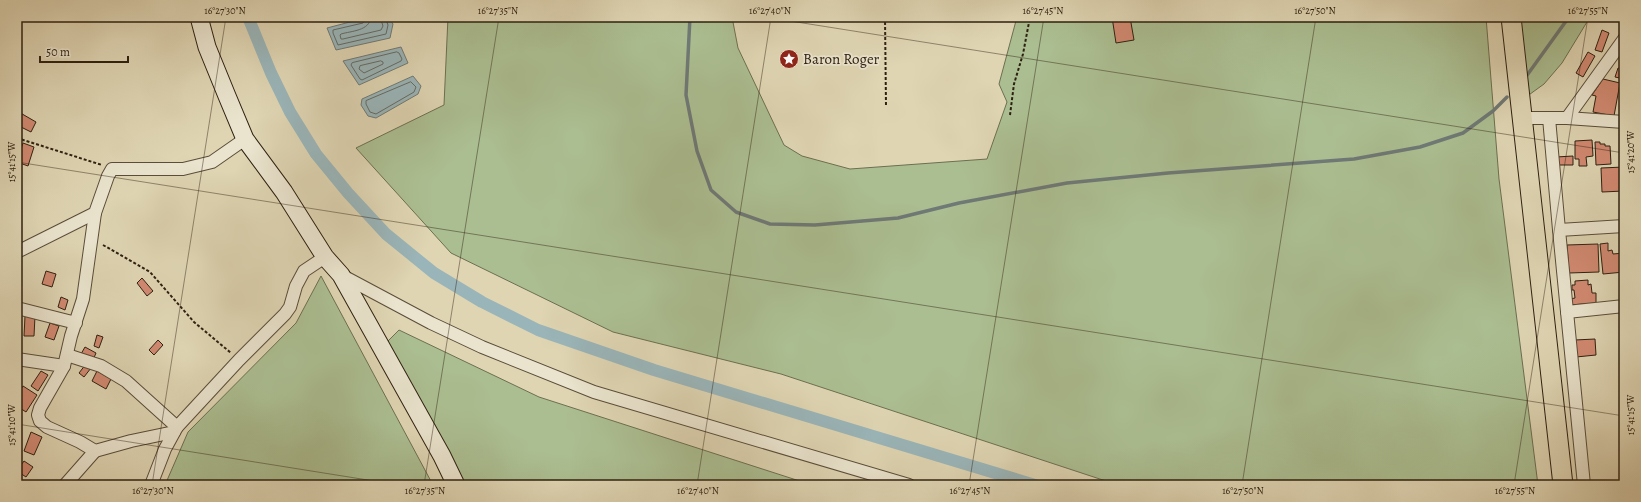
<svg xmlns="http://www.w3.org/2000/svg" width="1641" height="502" font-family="Alegreya,serif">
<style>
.green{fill:#abbe91;stroke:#6c6f51}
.water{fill:#9ab5b9;stroke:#6f7976}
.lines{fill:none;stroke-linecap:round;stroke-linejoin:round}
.shore{stroke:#646a65;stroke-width:1}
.stream{stroke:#6f7976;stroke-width:3.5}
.canal{stroke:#9ab5b9;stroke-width:12}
.building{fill:#d28a72;stroke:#2e2011}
.street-casing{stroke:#5a4d3a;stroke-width:14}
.secondary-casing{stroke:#2e2011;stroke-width:19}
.primary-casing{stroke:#2e2011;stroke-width:21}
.path{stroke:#2e2011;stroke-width:2;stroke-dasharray:3 2;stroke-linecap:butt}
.street{stroke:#eae4ce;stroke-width:12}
.secondary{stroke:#eae4ce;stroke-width:17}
.primary{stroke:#dfd5b3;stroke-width:19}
.ticks{fill:none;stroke:#2e2011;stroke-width:1;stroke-opacity:0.45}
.labels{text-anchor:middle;stroke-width:3.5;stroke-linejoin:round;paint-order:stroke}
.poi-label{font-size:15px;fill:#2e2011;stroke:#eae4ce;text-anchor:start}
.neatline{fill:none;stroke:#2e2011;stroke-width:1.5}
.ticks-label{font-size:10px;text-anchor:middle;fill:#2e2011}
</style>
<rect width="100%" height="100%" fill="#dfd5b3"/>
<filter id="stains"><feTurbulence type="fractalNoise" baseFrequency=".005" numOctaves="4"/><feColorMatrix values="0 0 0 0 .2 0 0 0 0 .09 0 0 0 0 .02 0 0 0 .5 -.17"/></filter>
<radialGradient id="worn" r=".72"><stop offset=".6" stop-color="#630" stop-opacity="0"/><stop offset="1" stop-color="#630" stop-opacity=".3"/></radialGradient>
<g class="green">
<polygon points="448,17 732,17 738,48 784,145 802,156 850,169 987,159 1007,102 999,84 1017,17 1486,17 1499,179 1538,485 1118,485 781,374 613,332 451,253 356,148 444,105"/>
<polygon points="1514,17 1590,17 1562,63 1544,84 1526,97"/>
<polygon points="321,276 433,485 165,485 188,432 296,323"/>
<polygon points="399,330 539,397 812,485 462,485 387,342"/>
</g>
<g class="water">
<polygon points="369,17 388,17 393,24 390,38 336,50 327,28"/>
<polygon points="401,47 408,63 359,85 343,61"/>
<polygon points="413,76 421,86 418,94 376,118 368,116 361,105 362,99"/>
</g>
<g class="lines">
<g class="shore">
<polyline points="366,17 363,23 333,30 333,33 338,45 386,34 388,25 385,17"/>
<path d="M371 17C370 31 351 31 341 34L340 35 341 39H343L381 30 383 26 380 17"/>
<polygon points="397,52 399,53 402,59 401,61 362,80 360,79 351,65 352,63"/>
<polygon points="381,61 383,62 383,64 364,73 359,69 360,66"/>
<polygon points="411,82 416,87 414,92 376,114 370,112 366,104 366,101"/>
</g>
<g class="stream">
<polyline points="690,17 686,95 697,151 711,190 736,212 770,224 815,225 898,218 959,203 1067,183 1168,173 1354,159 1420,147 1463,133 1493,111 1507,97"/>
<polyline points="1525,78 1569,17"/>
</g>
<polyline class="canal" points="248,17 271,73 290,112 316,154 348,193 386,234 434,273 482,302 538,330 654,370 1035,485"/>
</g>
<g class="building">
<polygon points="1112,17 1130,17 1134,40 1116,43"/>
<polygon points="1602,30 1609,33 1602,52 1595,50"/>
<polygon points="1588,52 1595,56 1583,77 1576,73"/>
<polygon points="1618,68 1624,69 1624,79 1615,77"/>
<polygon points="1603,79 1620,83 1614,116 1593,112 1596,96 1592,95"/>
<polygon points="17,111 36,122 31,132 17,125"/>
<polygon points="1592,140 1593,156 1586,157 1587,166 1579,166 1579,159 1575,159 1575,141"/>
<polygon points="1595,142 1600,142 1600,144 1605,144 1605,146 1610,146 1611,164 1596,165"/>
<polygon points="23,143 34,147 28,166 17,162"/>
<polygon points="1573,156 1573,165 1556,165 1556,157"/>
<polygon points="1624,167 1624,191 1602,192 1601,168"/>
<polygon points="1608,243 1608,251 1612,250 1613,254 1624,253 1624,272 1603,274 1600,244"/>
<polygon points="1598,244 1599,272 1569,273 1567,245"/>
<polygon points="46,271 56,274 52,287 42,284"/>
<polygon points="142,278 153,291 147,296 137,283"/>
<polygon points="1588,280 1588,285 1591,284 1592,293 1596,293 1596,303 1570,305 1570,299 1575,298 1574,290 1572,290 1572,285 1575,285 1575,281"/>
<polygon points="61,297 68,300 65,310 58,307"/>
<polygon points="25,316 35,316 34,336 24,336"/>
<polygon points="50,323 59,326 54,340 45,337"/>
<polygon points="97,335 103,337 99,348 94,346"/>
<polygon points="1595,339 1596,355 1576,357 1575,340"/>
<polygon points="158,340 163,345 154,355 149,350"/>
<polygon points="85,347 96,353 93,360 81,354"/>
<polygon points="86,364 91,368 84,377 79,373"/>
<polygon points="41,371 48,375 38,391 31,386"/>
<polygon points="97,371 111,379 106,389 92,381"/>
<polygon points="23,386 37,395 26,412 17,406 17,396"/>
<polygon points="31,432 42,437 34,455 24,451"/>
<polygon points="24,461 33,467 26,477 17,471"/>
</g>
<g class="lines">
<g class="street-casing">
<g id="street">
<polyline points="1523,118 1567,118 1624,122"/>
<polyline points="1549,118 1559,230 1584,485"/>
<polyline points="1567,118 1624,39"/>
<polyline points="95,213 83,299 71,336 64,366 40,408 38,415 40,421 47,427 80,442 95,451 131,441 174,432"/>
<polyline points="1559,230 1624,226"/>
<polyline points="17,252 95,213 108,176 112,169 183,169 212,162 245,139"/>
<polyline points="341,275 431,323 482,347 594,392 909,485"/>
<polyline points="17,308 76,323"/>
<polyline points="1567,312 1624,306"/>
<polyline points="67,355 101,366 126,381 177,427"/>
<polyline points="17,359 64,366"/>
<polyline points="65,485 95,451"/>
<polyline points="151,485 165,449 177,427 239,360 285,314 290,307 296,286 304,271 325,257"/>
</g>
</g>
<g class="secondary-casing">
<polyline id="secondary" points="199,17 207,47 227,96 245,139 284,192 325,257 341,275 442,456 456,485"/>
</g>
<g class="primary-casing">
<polyline id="primary" points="1511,17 1563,485"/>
</g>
<g class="path">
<polyline points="885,17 886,107"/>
<polyline points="1010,115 1014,84 1023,54 1030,17"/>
<polyline points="17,138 102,165"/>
<polyline points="103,245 150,272 194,322 231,353"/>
</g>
<use href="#street" class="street"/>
<use href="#secondary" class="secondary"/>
<use href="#primary" class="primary"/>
</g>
<path class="ticks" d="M765 17 1624 153M17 162 1624 416M17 424 399 485M152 485 226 17M424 485 499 17M697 485 771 17M969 485 1044 17M1242 485 1316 17M1514 485 1588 17"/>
<defs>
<g id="sight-disc" transform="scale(1)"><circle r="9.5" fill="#8f2418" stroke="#eae4ce"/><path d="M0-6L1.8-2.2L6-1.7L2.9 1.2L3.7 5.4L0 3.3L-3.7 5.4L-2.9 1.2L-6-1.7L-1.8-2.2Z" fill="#fff"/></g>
</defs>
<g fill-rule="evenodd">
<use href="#sight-disc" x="789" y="59"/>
</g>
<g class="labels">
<g class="poi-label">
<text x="803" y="64">Baron Roger</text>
</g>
</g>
<rect width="1641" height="502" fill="none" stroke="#dfd5b3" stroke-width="44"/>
<path d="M40 56v6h88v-6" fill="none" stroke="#2e2011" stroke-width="2"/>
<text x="46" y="56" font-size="12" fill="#2e2011" stroke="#eae4ce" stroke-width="3" paint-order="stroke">50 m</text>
<rect x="22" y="22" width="1597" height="458" class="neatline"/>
<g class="ticks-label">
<text x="225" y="14">16°27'30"N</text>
<text x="498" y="14">16°27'35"N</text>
<text x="770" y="14">16°27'40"N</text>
<text x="1043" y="14">16°27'45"N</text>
<text x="1315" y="14">16°27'50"N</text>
<text x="1588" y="14">16°27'55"N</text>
<text transform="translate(1630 152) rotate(-90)" y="4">15°41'20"W</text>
<text transform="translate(11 162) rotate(-90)" y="4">15°41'15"W</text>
<text transform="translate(1630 415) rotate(-90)" y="4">15°41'15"W</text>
<text transform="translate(11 425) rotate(-90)" y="4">15°41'10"W</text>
<text x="153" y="494">16°27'30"N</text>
<text x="425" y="494">16°27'35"N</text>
<text x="698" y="494">16°27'40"N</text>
<text x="970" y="494">16°27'45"N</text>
<text x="1243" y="494">16°27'50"N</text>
<text x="1515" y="494">16°27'55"N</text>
</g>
<rect width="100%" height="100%" filter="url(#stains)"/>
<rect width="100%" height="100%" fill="url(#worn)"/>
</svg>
